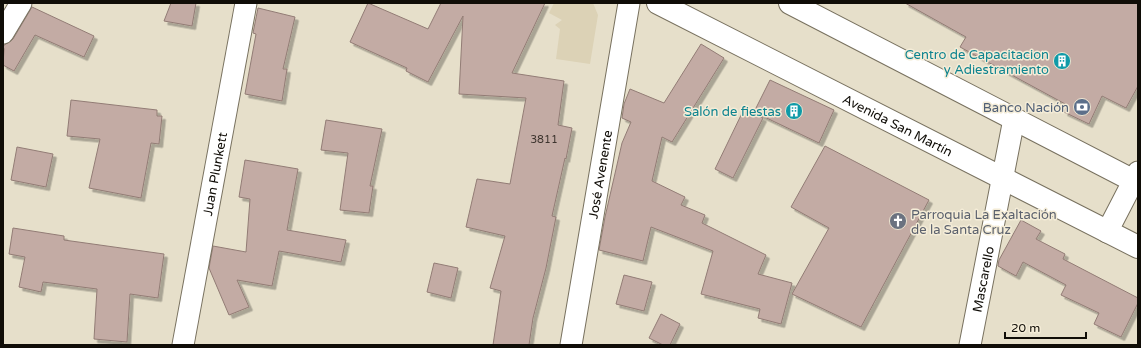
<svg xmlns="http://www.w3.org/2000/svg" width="1141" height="348" font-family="'Varela Round',sans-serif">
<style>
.built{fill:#dcd2b6}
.building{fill:#c3aba4;stroke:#927c75;filter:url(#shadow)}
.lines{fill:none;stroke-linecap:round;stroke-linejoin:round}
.street-casing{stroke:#78715f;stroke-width:23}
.secondary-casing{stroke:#78715f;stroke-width:24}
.street{stroke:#fff;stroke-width:21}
.secondary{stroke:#fff;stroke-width:22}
.labels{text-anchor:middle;stroke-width:3;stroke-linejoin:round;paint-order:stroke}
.number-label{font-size:11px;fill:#3d342e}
.culture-label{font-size:13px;fill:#0d838f;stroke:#f4ecd7;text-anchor:end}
.service-label{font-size:13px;fill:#4e5e75;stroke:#f4ecd7;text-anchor:end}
.street-label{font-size:13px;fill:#100d07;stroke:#f4ecd7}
.worship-label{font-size:13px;fill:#5b616d;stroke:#f4ecd7;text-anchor:start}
</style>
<defs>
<filter id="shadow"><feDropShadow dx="3.5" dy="3.5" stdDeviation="0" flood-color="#0004"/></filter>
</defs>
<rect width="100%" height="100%" fill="#e6dfca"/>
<polygon class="built" points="554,3 593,3 598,15 590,64 556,59 560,29 555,25 562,20 549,13"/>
<g class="building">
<polygon points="171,3 196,3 192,26 164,21"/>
<polygon points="368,3 428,29 441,3 545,3 512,73 564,81 558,125 572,128 566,159 565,158 552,216 556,217 546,268 533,318 529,345 493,345 501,291 490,288 505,236 466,227 477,179 510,184 526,98 459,94 463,16 428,82 406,71 407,68 350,42"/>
<polygon points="905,3 1138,3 1138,86 1126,108 1102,96 1089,124 1064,112 1067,105 960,47 966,37"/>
<polygon points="32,7 94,36 84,57 35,35 14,71 3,65 4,49 3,46 13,39"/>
<polygon points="258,8 295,17 283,69 287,69 282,101 245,94 256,34 253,33"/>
<polygon points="701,44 724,58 672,142 662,137 652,181 685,197 681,205 705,215 702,223 766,255 758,274 792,283 781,324 758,318 760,309 701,294 713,251 651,227 643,261 599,250 605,217 622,143 631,122 622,118 624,104 630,89 664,103"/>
<polygon points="770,80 834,110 819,143 754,112"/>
<polygon points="71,100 157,110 157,116 162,116 159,144 151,143 141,198 89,188 100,139 67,136"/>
<polygon points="744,109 763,118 733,178 715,169"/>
<polygon points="326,120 382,129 370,186 373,186 369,213 340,210 348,153 321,150"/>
<polygon points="825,146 929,200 861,327 792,294 829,228 791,207"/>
<polygon points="17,147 53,154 46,187 11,180"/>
<polygon points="245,160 298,169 287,230 346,240 341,262 279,251 272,286 237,280 249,307 229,315 209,268 213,246 246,252 250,199 239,197"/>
<polygon points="1021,220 1041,231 1036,239 1065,254 1063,259 1138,298 1138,303 1121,337 1094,324 1099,313 1061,295 1066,285 1023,262 1016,276 998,266 999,260"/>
<polygon points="13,228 64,236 64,240 164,254 158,298 130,294 127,342 94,339 97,289 43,282 41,292 19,287 25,257 9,254"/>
<polygon points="434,263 458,268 451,298 427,292"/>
<polygon points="624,275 652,282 644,311 616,304"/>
<polygon points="661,314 680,324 670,345 663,345 649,338"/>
</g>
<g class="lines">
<g class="street-casing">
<g id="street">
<polyline points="3,33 21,3"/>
<polyline points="1107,232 1138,172"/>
<path id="s1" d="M183 345 246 3"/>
<path id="s2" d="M571 345 629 3"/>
<path id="s3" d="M970 345 1014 119"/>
</g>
</g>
<g class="secondary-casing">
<g id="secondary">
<path id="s4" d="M658 3 1138 247"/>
<polyline points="790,3 1138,183"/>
</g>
</g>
<use href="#street" class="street"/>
<use href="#secondary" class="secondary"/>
</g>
<defs>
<g id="building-disc" transform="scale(0.9)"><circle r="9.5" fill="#0f9aa8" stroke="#f4ecd7"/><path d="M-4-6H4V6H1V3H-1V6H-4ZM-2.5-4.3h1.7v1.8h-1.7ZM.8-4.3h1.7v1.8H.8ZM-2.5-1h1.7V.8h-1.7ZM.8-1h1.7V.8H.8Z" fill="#fff"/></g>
<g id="bank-disc" transform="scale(0.9)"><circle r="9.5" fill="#5c6f8a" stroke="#f4ecd7"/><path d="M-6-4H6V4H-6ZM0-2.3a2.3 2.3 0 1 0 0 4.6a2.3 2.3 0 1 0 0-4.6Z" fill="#fff"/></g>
<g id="church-disc" transform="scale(0.9)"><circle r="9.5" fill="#6b7280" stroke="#f4ecd7"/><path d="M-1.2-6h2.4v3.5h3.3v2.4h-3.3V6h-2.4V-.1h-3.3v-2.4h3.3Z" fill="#fff"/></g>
</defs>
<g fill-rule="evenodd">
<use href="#building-disc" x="1062" y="61"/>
<use href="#bank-disc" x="1082" y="107"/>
<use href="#building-disc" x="794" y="111"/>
<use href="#church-disc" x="898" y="221"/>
</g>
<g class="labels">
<g class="number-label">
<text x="544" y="143">3811</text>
</g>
<g class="culture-label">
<text x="1049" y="59">Centro de Capacitacion<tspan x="1049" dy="15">y Adiestramiento</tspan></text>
<text x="781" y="116">Salón de fiestas</text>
</g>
<g class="service-label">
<text x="1069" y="112">Banco Nación</text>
</g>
<g class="street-label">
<text dy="5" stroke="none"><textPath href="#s4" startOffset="269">Avenida San Martín</textPath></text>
<text dy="5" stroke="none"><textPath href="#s1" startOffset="174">Juan Plunkett</textPath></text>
<text dy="5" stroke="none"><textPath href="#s2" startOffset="173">José Avenente</textPath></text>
<text dy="5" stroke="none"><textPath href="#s3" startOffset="67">Mascarello</textPath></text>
</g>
<g class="worship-label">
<text x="911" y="219">Parroquia La Exaltación<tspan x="911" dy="15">de la Santa Cruz</tspan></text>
</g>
</g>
<rect width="1141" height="348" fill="none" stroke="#100d07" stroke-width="8"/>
<path d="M1005 332v6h81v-6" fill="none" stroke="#100d07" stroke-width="2"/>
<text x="1011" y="332" font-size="12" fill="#100d07" stroke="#f4ecd7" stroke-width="3" paint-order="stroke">20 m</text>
</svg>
